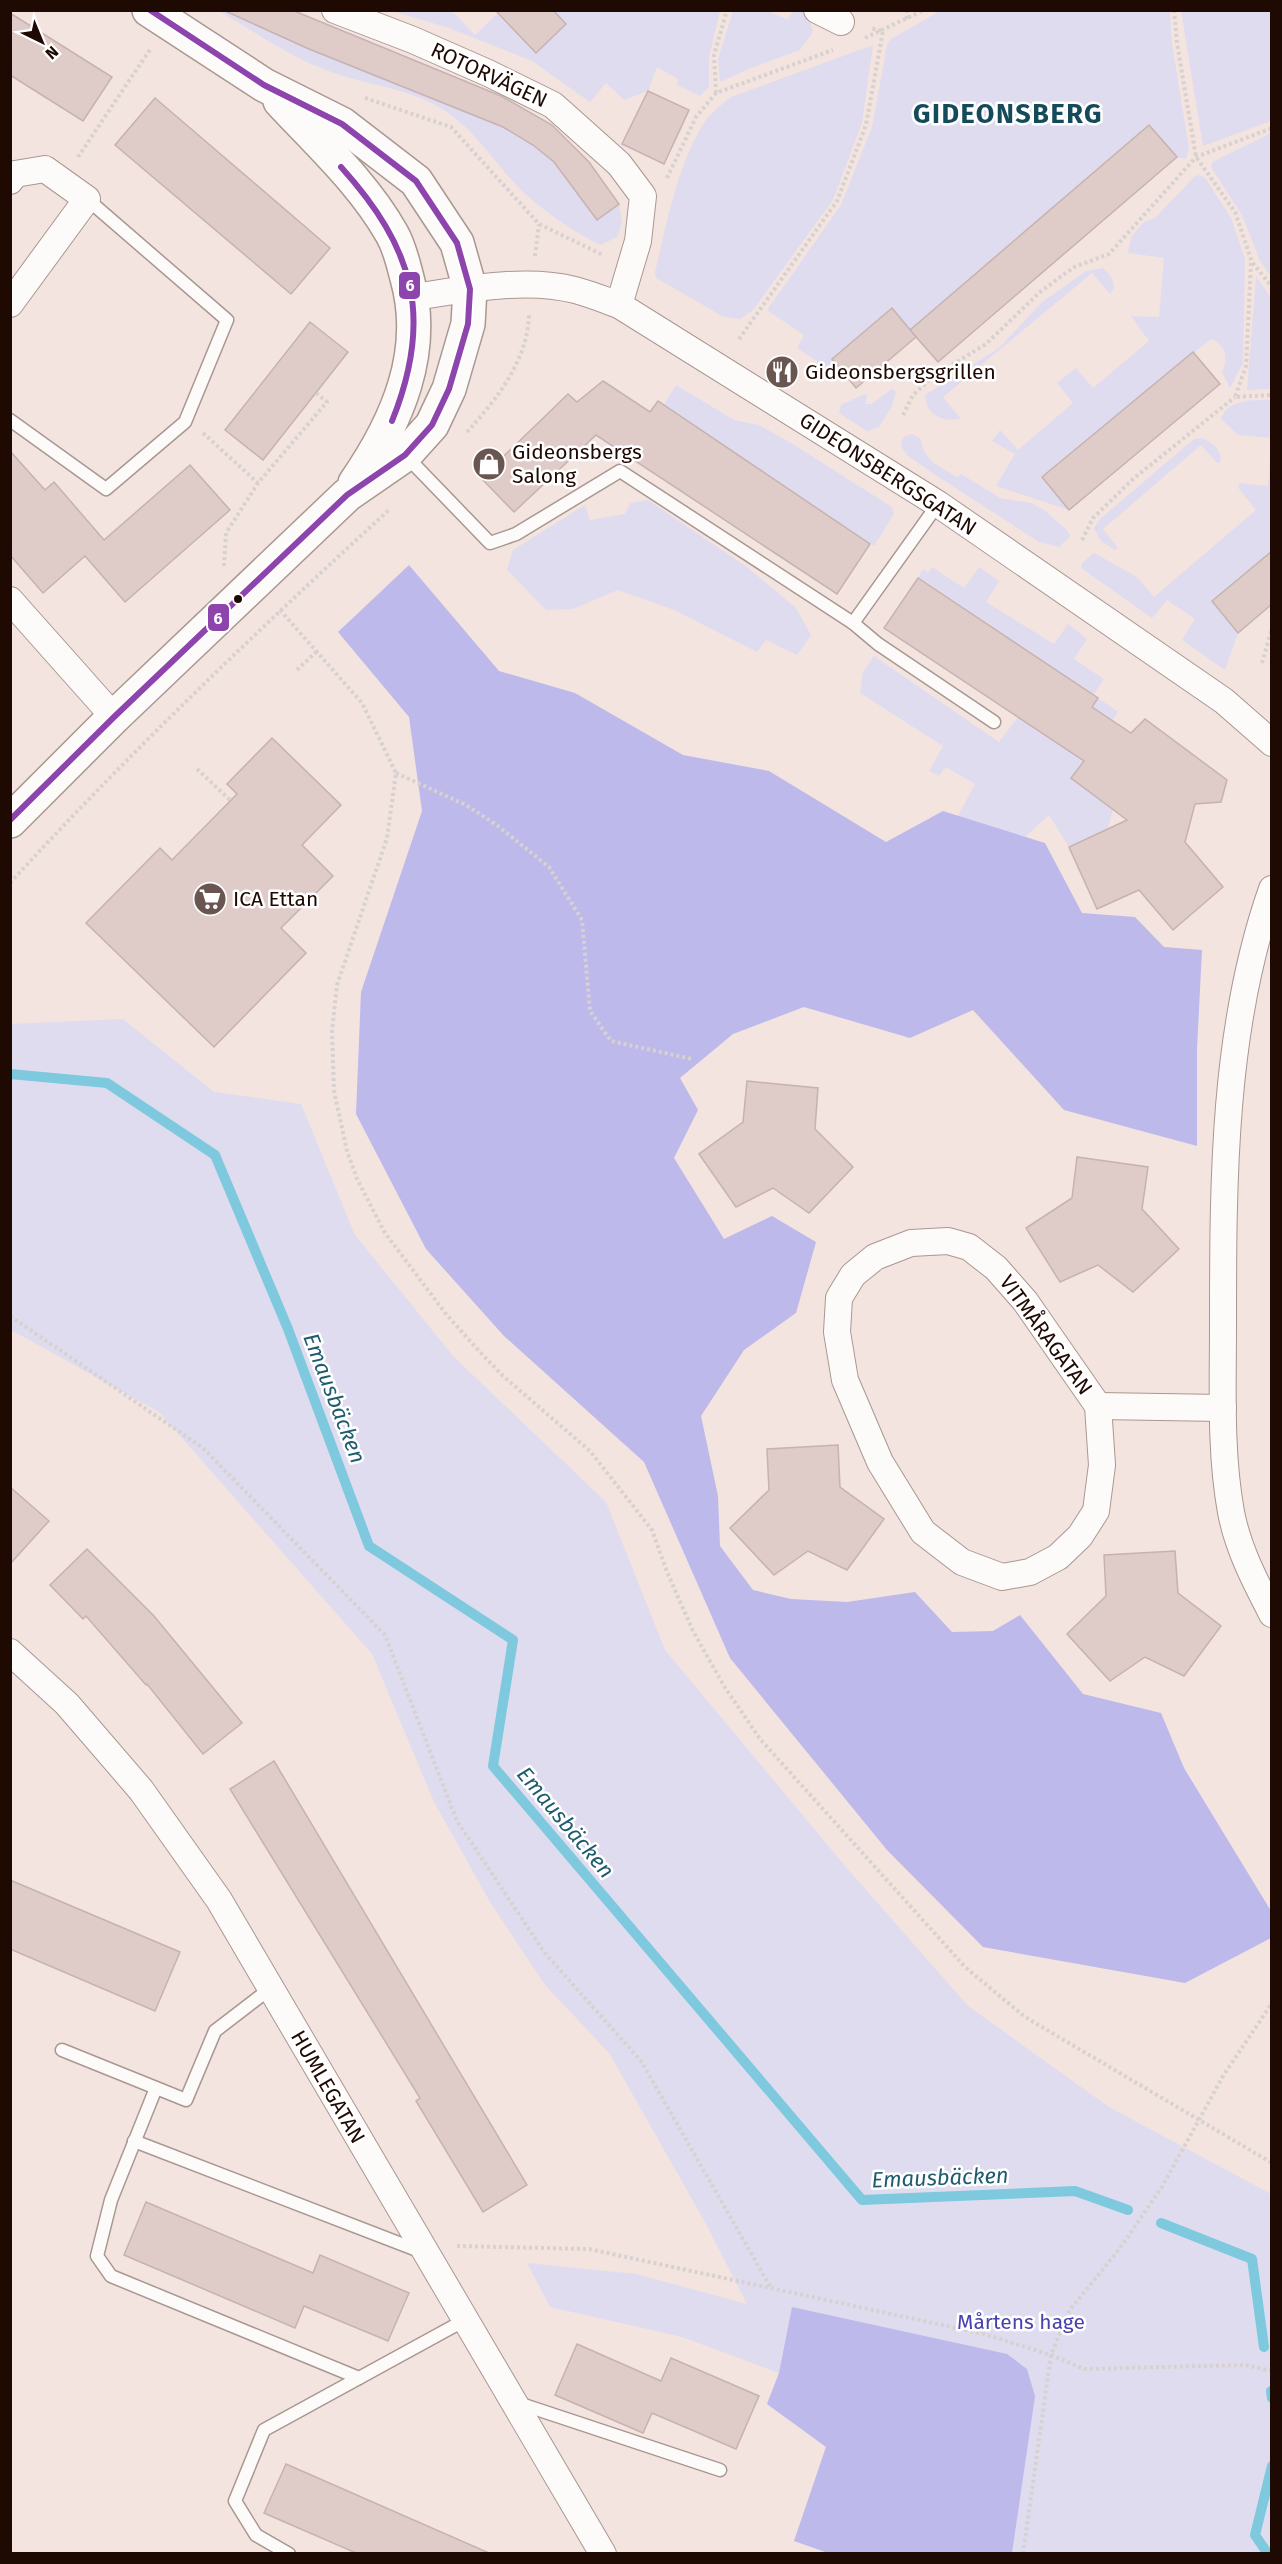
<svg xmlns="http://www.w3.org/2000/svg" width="1282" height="2564" font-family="'Fira Sans',sans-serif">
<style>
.green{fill:#dfdcf0}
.forest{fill:#bdb9eb}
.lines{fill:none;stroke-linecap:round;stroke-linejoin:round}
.stream{stroke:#7ec9de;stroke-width:10}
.building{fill:#dfcbc7;stroke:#c6b2b0;stroke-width:1.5}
.lane-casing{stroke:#a99791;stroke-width:15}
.street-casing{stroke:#a99791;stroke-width:28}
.secondary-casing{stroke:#a99791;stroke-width:36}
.path{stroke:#d7d1d0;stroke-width:4;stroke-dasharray:3 3;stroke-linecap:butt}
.lane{stroke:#fdfbfa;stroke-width:12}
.street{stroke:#fdfbfa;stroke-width:26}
.secondary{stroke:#fdfbfa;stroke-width:33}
.bus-1-casing{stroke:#fff;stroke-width:10}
.bus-1{stroke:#8e44ad;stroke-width:6}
.bus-dot{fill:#1f0903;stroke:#fff;stroke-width:2}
.labels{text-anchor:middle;stroke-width:5;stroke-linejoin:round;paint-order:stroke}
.street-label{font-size:21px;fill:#1f0903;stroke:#fff}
.poi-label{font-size:21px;fill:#1f0903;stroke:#fff;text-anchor:start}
.park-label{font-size:21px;fill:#4842af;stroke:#fff}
.water-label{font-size:22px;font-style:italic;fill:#1e5c6d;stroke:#fff}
.district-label{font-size:27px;font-weight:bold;letter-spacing:1.5px;fill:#144a59;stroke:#fff}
.line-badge{stroke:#fff;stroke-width:2}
.badge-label{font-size:16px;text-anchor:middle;font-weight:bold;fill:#fff}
</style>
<rect width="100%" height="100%" fill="#f3e4df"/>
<g class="green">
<path d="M219 11H237L261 27 309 49 503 127 533 145 554 162 597 220 619 204 622 223 617 237 601 245C576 234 538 207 519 188 495 163 476 132 447 112 411 88 370 86 331 72 291 58 255 32 219 11Z"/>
<polygon points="392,11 452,11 475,35 498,13 536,53 566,24 553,11 720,11 709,58 709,87 700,96 677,85 678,79 657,67 648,91 624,100 606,83 590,102 532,61 449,28"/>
<path d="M733 11H767L787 19 794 11C809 11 810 20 813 32L800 50 746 70 720 82 718 59Z"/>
<polygon points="940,11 1170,11 1172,44 1189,148 1186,159 1177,157 1149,126 910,330 891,308 832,359 839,377 824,380 808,376 817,361 797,348 804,335 767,310 841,205 872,127 887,45 891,39"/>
<polygon points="1181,11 1271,11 1271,121 1203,146"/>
<path d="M873 45 862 123 833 200 753 310 740 319 724 317 656 278 655 272C667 223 676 170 702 126 709 114 721 105 731 97Z"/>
<polygon points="1271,133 1271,277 1260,261 1242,215 1211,167 1212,162"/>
<path d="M1200 175 1206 179 1231 218 1245 259 1243 363 1230 388 1222 372C1228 359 1227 345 1211 339L1042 477 1069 510 996 486 1015 454 992 441 1000 430 1018 450 1073 403 1057 383 1076 368 1093 388 1149 341 1131 316 1159 317 1164 258 1128 253 1131 237 1144 222 1155 218 1195 176Z"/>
<path d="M1103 268C1110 274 1113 278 1114 288L1110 294 1092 273 943 397 961 419C943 422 926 416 925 395L999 348 1042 302 1086 271Z"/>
<polygon points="1256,276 1271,298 1271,389 1247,390"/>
<polygon points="676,385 734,420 759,425 791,443 892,507 894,514 874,546 664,405"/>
<polygon points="892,389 896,392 892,406 879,427 867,431 839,413 841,405 865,394 867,397 865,404 872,404"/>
<path d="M1271 400V438L1238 435 1221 419C1228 398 1254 400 1271 400Z"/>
<path d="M912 434 921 439C922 460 941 467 957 477L961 474 1000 498 1031 503 1044 510 1068 531 1070 536 1059 547 1039 542 934 474 908 456 902 448 901 441 905 436Z"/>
<path d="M1202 438C1213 443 1221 449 1221 462L1217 463 1201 445 1103 529 1118 548 1115 550 1101 541 1094 528 1100 519 1194 439Z"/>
<polygon points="1271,443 1271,551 1212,601 1238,633 1225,670 1182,640 1195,619 1167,600 1152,618 1081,568 1082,563 1094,553 1137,577 1154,597 1256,510 1239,489 1239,483 1268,486"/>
<polygon points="648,500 747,567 796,608 811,635 797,655 766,640 757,652 674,610 618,590 573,609 546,610 507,570 513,550 585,505 590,520 625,514 630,503"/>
<polygon points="932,567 964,588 979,567 999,581 986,602 1054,644 1068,624 1087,639 1074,659 1104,679 1093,695 918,578 923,569 928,573"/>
<polygon points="874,656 999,742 1018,717 1064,748 1098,698 1118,712 1071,778 1113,809 1108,829 1069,847 1049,815 1025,837 958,816 975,784 946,767 939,776 929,771 943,746 860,693 863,672"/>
<polygon points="123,1019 214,1092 301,1104 355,1235 454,1357 606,1502 665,1650 846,1867 968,2006 1109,2107 1271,2194 1271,2553 828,2553 794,2541 826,2447 767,2404 779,2373 682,2337 550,2307 527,2263 636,2274 747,2304 705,2222 609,2053 545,1985 490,1902 434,1802 372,1654 159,1412 11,1330 10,1024"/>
</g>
<g class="forest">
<polygon points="409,565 499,671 575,693 683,755 769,771 886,842 943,811 1045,843 1082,913 1135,917 1164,947 1202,950 1197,1049 1197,1146 1064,1110 973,1010 910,1038 804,1007 733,1034 680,1078 698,1110 674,1158 724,1239 772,1216 816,1242 796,1313 744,1350 701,1416 718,1496 720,1546 753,1590 791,1599 847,1602 915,1592 952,1632 993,1631 1020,1615 1083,1694 1161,1713 1184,1768 1271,1911 1271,1938 1185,1983 983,1947 887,1850 730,1658 644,1462 504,1336 426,1249 356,1114 361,992 422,811 409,717 338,632"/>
<polygon points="792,2307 1007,2354 1027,2369 1035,2396 1012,2553 828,2553 794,2541 826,2447 767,2404 779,2373"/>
</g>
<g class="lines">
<g class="stream">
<polyline points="10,1074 107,1083 215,1155 288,1329 369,1546 513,1640 493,1766 862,2200 1075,2191 1128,2210"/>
<polyline points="1161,2223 1252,2259 1264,2347"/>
<polyline points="1271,2391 1272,2398"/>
<polyline points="1268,2554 1255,2535 1272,2466"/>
</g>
</g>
<g class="building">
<polygon points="223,10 292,10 501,96 552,125 589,162 619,204 597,220 554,162 533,145 503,127 309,49"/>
<polygon points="495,10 553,10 566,24 536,53"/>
<polygon points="10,13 112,77 83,121 10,75"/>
<polygon points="648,91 689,110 664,164 622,144"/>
<polygon points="155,98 330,248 291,294 115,145"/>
<polygon points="1149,125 1177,157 938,362 910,330"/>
<polygon points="892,308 916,337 856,388 832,359"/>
<polygon points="310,322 348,352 263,460 225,430"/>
<polygon points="1193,352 1220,384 1069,510 1042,477"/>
<polygon points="603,381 650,412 658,401 870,544 837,594 596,435 514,512 481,478 568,394 577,402"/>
<polygon points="10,451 45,490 54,482 104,540 190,465 230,510 125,602 85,556 43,593 10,555"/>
<polygon points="1272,551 1272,604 1238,633 1212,601"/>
<polygon points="918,578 1098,698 1092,707 1131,733 1145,719 1227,780 1221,802 1195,804 1185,842 1223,887 1173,930 1139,890 1097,909 1069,847 1127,820 1071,778 1084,761 884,628"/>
<polygon points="272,738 341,805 302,845 333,876 281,928 306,953 214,1047 86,923 160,848 172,860 237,794 227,784"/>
<polygon points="747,1081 818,1088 815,1129 853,1167 809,1213 773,1188 736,1207 699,1154 743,1122"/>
<polygon points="1077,1157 1148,1167 1142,1209 1179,1249 1133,1292 1098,1265 1060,1282 1026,1228 1072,1198"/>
<polygon points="838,1445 840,1487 884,1519 847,1570 808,1551 774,1575 730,1528 769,1490 767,1449"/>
<polygon points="10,1487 49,1521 10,1564"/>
<polygon points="87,1549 154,1616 242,1723 203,1754 147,1684 146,1685 86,1616 83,1619 50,1585"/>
<polygon points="1175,1551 1178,1593 1221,1626 1184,1676 1145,1657 1110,1681 1067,1634 1106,1596 1104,1555"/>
<polygon points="274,1761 527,2185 483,2212 416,2101 420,2098 230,1789"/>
<polygon points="10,1880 180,1952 155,2011 10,1949"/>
<polygon points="146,2202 313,2273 320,2255 409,2293 388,2341 304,2306 295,2328 124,2255"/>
<polygon points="577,2344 661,2381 671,2358 759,2396 736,2449 652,2413 643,2433 555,2395"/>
<polygon points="286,2464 489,2553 356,2553 264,2513"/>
</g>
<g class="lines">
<g class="lane-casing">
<g id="lane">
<polyline points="10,420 106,489 185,422 227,320 87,199"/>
<polyline points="405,455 490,543 516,534 620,471 853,623 878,644 994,722"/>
<polyline points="853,623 938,504"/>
<polyline points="62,2050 186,2100 215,2031 271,1988"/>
<polyline points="156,2088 111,2200 97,2256 111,2276 359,2378"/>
<polyline points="134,2141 422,2252"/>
<polyline points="518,2403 720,2470"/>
<polyline points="289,2554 256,2535 235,2501 264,2430 465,2320"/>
</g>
</g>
<g class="street-casing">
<g id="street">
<polyline points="335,10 413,40 488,73 553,105 619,164 643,196 638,241 619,305"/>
<polyline points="817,10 841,22"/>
<polyline points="10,181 15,174 45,169 87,199 10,304"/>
<path d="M413 297C464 290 524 277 575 290 590 294 605 300 619 305L938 504 1224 701 1272 743"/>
<polyline points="10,600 114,717"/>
<path d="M1272 889C1223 1028 1223 1180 1223 1326 1223 1387 1220 1452 1231 1512 1238 1549 1255 1581 1272 1614"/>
<polygon points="948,1241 969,1247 996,1268 1025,1301 1098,1406 1102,1465 1096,1511 1080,1536 1058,1557 1030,1572 1002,1577 962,1562 923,1532 880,1462 845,1380 837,1332 839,1298 853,1275 875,1257 911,1243"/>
<polyline points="1098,1406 1223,1408"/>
<polyline points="10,1652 67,1704 141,1790 219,1900 603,2554"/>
</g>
</g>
<g class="secondary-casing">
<g id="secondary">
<path d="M280 101C319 143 364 184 392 234 400 248 403 263 407 278 428 352 397 422 355 483"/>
<polyline points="10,821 114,717 347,495 405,455 432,425 449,389 468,324 470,289 457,243 416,181 342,124 264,85 149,10"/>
</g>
</g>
<g class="path">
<polyline points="907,10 907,20"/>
<polyline points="1174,10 1177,43 1196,157 1235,212 1252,262 1272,287"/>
<polyline points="865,38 924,10"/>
<polyline points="716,93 714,55 727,10"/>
<polyline points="365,98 451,127 539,224 603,255"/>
<polyline points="78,157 151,48"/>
<polyline points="667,178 696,117 716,93 833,50"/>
<polyline points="535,256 539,224"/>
<polyline points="1251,263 1246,366 1235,397 1272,395"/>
<polyline points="739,339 837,201 866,125 883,31 870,28"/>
<polyline points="903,415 913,395 934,376 986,344 1040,292 1074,267 1109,254 1196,157 1272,128"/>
<path d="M467 432C497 399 528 360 529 314"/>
<polyline points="203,433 258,483"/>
<polyline points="1082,540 1093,518 1133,479 1235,397"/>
<polyline points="224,566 226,533 258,483 327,402 316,393"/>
<polyline points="280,610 362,703 396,773 387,838 337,985 332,1031 334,1091 347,1151 357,1179 385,1233 446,1314 478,1350 503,1376 590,1451 652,1530 667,1572 693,1631 724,1686 760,1739 965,1967 1025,2017 1272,2163"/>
<polyline points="1262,663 1272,628"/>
<polyline points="297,670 317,651"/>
<polyline points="197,769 230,800"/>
<polyline points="396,773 466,805 498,826 549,867 582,920 590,1011 611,1041 692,1059"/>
<path d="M10 883C130 752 259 629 390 509"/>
<polyline points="10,1316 203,1448 385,1635 457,1821 544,1952 641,2061 771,2288"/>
<polyline points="457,2246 589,2249 984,2334 1051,2355 1084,2369 1245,2365 1272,2371"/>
<polyline points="1023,2554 1051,2355 1069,2311 1120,2248 1162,2187 1223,2076 1272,2003"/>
</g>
<use href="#lane" class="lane"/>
<use href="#street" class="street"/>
<use href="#secondary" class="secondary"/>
<g class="bus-1-casing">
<g id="bus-1">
<path d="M341 167C414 248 434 317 392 421"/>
<polyline points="10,820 114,717 347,495 405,455 432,425 449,389 468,324 470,289 457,243 416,181 342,124 264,85 150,10"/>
</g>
</g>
<use href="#bus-1" class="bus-1"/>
</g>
<defs>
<g id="restaurant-disc" transform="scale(1.725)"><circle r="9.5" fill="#695650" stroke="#fff"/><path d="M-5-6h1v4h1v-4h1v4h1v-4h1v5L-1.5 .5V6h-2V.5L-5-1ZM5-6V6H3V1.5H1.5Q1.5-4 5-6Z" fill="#fff"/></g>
<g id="shop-disc" transform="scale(1.725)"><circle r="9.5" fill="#695650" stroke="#fff"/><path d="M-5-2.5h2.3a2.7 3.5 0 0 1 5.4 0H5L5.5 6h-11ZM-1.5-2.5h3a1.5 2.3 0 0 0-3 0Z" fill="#fff"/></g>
<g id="supermarket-disc" transform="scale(1.725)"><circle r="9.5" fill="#695650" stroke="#fff"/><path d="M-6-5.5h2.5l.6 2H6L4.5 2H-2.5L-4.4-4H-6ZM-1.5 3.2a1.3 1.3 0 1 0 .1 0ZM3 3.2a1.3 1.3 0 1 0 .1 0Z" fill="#fff"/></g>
</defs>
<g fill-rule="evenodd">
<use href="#restaurant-disc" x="782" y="372"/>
<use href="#shop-disc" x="489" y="464"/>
<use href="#supermarket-disc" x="210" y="899"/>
</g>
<circle class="bus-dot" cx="238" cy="599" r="5"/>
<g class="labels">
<g class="street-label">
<text transform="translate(489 75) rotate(25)" y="7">ROTORVÄGEN</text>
<text transform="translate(888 474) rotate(33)" y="7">GIDEONSBERGSGATAN</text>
<text transform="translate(1046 1335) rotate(54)" y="7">VITMÅRAGATAN</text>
<text transform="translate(328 2087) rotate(60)" y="7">HUMLEGATAN</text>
</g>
<g class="poi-label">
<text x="805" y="379">Gideonsbergsgrillen</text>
<text x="512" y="459">Gideonsbergs<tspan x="512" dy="24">Salong</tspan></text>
<text x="233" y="906">ICA Ettan</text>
</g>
<g class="park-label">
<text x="1021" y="2329">Mårtens hage</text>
</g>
<g class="water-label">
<text transform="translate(335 1398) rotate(69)" y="8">Emausbäcken</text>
<text transform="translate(566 1822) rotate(50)" y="8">Emausbäcken</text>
<text transform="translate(940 2177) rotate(-2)" y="8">Emausbäcken</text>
</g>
<g class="district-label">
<text x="1008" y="123">GIDEONSBERG</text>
</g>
</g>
<g class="line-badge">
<rect x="398" y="271" width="23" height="29" rx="6" fill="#8e44ad"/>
<rect x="207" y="603" width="23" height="29" rx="6" fill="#8e44ad"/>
</g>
<g class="badge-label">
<text x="410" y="291">6</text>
<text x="218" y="624">6</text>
</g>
<rect width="1282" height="2564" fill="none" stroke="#1f0903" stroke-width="24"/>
<g transform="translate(42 42) rotate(137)" stroke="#ffffff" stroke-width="4.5" paint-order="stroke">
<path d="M0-4.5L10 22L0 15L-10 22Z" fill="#1f0903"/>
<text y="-9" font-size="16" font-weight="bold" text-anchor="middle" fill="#1f0903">N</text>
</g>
</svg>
